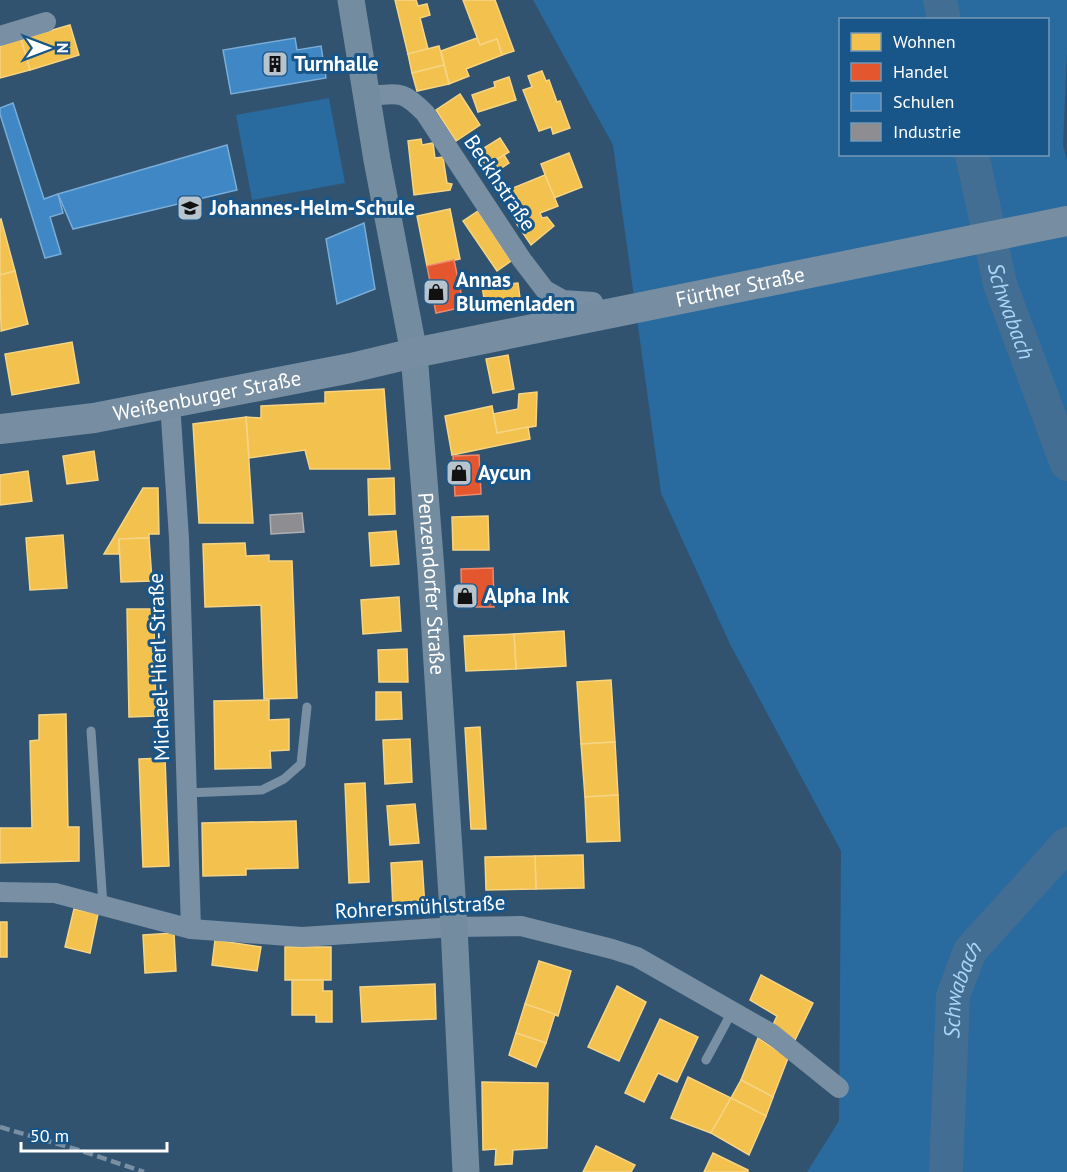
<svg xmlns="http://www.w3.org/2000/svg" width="1067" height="1172" font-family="'PT Sans',sans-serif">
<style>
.green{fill:#296a9f;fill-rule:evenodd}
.homes{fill:#f2c14e;stroke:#f6d483;stroke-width:1.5}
.shops{fill:#e4572e;stroke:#ec896d;stroke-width:1.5}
.schools{fill:#3f88c5;stroke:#79acd6;stroke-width:1.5}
.industry{fill:#8d8d92;stroke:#afafb3;stroke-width:1.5}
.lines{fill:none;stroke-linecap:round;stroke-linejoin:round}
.river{stroke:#436e93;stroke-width:34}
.lane{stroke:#788fa4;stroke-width:9}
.street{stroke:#788fa4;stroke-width:20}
.secondary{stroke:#738c9f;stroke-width:27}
.primary{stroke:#778ea2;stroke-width:30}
.rail{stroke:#7990a3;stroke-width:4.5;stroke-dasharray:10 4.5;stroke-linecap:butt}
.labels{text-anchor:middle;stroke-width:6;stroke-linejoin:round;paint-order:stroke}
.poi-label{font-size:21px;font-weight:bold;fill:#fff;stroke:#185588;text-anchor:start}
.street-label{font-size:21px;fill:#fff;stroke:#185588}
.water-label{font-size:22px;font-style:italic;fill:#acd5f5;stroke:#185588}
</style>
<rect width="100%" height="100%" fill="#31536f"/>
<g class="green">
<path d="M533 0H1067V53L1063 145 1067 160V1172H807L839 1121 841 851 730 644 661 493 613 145ZM840 20H1048V154H840Z"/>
<polygon points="329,98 345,183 252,200 236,115"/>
</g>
<g class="homes">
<polygon points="395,0 416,0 418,6 427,4 430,15 420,18 428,49 408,54"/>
<polygon points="463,0 495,0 514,51 502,55 497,39 480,45"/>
<polygon points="70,25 79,55 30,70 21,39"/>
<polygon points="477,38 480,45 497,39 502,55 466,69 469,76 449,84 441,51"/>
<polygon points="21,39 30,70 0,78 0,46"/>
<polygon points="439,46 444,65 412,73 408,54"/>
<polygon points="444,65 449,84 417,91 412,73"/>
<polygon points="542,71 546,81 549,80 557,102 560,101 570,128 553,134 551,127 539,131 523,90 532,87 528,76"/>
<polygon points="509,77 516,100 478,112 472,95 495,87 494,82"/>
<polygon points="460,94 480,125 456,141 436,110"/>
<polygon points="500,138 509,152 485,167 476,153"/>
<polygon points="421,139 422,145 433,143 435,158 443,157 447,183 452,184 450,190 414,195 408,141"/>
<polygon points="569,153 582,187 554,198 541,164"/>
<polygon points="504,155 509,163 491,175 485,167"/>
<polygon points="545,175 558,206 540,213 542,218 547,217 554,226 531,245 514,220 503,192"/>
<polygon points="450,209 460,259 427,266 417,216"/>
<polygon points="478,211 511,261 497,271 463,221"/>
<polygon points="1,219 15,271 0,275 0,220"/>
<polygon points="15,271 28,324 1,331 0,275"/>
<polygon points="506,275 508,284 518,283 521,306 486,312 481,279"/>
<polygon points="72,342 79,383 12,395 5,354"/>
<polygon points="508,355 514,389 493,393 486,359"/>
<polygon points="384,389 390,469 310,469 305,450 249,458 246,417 261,418 261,406 325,403 325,392"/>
<polygon points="537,392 536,426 497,433 493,414 518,409 519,394"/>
<polygon points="492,406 497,433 528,427 530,439 452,455 445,416"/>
<polygon points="246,417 253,523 199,523 193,424"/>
<polygon points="94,451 98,480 67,484 63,456"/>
<polygon points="28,471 32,501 0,505 0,475"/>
<polygon points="394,478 395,514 369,515 368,479"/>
<polygon points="143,488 158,488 159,534 149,534 149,538 119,539 119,554 104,554"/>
<polygon points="488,516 489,550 453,550 452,517"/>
<polygon points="396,531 399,564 371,566 369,533"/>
<polygon points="63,535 67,588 30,590 26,538"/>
<polygon points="149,538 152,581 121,582 119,539"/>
<polygon points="245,543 246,556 269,555 269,561 292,561 297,698 264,699 261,605 205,607 203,544"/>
<polygon points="399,597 401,631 363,634 361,600"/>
<polygon points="127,609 154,609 156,716 129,717"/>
<polygon points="564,631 566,666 516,669 514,634"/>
<polygon points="514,634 516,669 466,671 464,636"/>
<polygon points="407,649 408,682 379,682 378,650"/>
<polygon points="611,680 615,742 581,744 577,682"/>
<polygon points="376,692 401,692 402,719 376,720"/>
<polygon points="269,700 269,720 289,719 289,750 270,751 271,768 215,769 214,701"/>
<polygon points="66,714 68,827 79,827 79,861 0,863 0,828 32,828 30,741 39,740 39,715"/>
<polygon points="480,727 486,829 471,829 465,728"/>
<polygon points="410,739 412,782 385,784 383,740"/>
<polygon points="615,742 618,795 585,797 581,744"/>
<polygon points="165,758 169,866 143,867 139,759"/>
<polygon points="365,783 369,882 349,883 345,784"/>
<polygon points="618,795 620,841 587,842 585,797"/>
<polygon points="415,804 419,843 390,845 387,806"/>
<polygon points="296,821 298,868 246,869 246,875 203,876 202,823"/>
<polygon points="583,855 584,888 536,889 535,856"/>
<polygon points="535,856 536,889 486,890 485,857"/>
<polygon points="422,861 425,909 393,910 391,863"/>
<polygon points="74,909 98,914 90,953 65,947"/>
<rect x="0" y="922" width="7" height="35"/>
<polygon points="174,933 176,971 145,973 143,935"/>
<polygon points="215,940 261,947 257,971 212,965"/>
<rect x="285" y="947" width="46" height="33"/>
<polygon points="539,961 571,971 558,1016 525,1004"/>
<polygon points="761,975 813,1003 795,1040 772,1027 777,1016 750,1000"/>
<polygon points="292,980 323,980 323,991 332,991 332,1022 316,1022 316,1015 292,1015"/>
<polygon points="435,984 436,1019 362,1022 360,987"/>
<polygon points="617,986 646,1002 619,1061 588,1047"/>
<polygon points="525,1004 555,1014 546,1043 516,1033"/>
<polygon points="660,1019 698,1037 677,1082 658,1073 644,1102 625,1093"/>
<polygon points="516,1033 546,1043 536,1067 509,1055"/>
<polygon points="758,1038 788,1058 773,1097 741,1080"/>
<polygon points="688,1077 731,1098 711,1133 671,1118"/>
<polygon points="741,1080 773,1097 766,1116 731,1098"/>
<polygon points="482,1082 548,1083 547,1148 513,1150 512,1164 495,1165 496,1149 483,1150"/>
<polygon points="731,1098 766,1116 749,1155 711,1133"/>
<polygon points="596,1146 635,1165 631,1172 583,1172"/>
<polygon points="713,1153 748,1170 748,1172 704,1172"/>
</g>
<g class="shops">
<polygon points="454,260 464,307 436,313 427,266"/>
<polygon points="479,455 481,494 455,496 453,456"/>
<polygon points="493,568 494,607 462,607 461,569"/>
</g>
<g class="schools">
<polygon points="295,38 297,50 321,46 326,78 231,94 223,50"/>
<polygon points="13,103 44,199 58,194 63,213 50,217 61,254 45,258 0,114 0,108"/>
<polygon points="227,145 237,190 73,229 58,194"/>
<polygon points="364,223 375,289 337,304 326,239"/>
</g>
<polygon class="industry" points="302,513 304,532 271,534 270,515"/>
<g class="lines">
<g class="river">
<polyline points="940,0 944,20"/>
<path id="s1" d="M972 154 1000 284 1067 464"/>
<path id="s2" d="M946 1172 953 996 970 951 1067 844"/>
</g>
<g class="lane">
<polyline points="91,731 103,905"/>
<polyline points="186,793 262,790 284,779 301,764 307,707"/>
<polyline points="706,1060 733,1010"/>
</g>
<g class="street">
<polyline points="0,36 46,22"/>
<path d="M367 96C399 94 401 89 425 113L522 260 545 290 563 300 593 302"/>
<polyline points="170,403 179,538 191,929"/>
<polyline points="0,892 55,893 191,929 302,937 454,927 521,926 612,949 637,957 772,1034 839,1088"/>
</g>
<path class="secondary" id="s3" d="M351 0 377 160 414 353 431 570 454 927 466 1172"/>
<path class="primary" id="s4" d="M0 429 94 418 351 368 414 353 1067 221"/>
<polyline class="rail" points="0,1127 82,1151 144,1172"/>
</g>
<defs>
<g id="building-square" transform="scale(1.35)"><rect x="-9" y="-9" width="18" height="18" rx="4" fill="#b7c3cd" stroke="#185588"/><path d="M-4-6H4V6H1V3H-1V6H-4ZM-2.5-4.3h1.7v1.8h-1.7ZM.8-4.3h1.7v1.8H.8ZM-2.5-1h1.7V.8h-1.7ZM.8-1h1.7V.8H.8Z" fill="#111"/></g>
<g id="school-square" transform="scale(1.35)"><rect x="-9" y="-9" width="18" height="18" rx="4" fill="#b7c3cd" stroke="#185588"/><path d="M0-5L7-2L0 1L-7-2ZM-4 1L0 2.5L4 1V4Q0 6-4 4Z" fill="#111"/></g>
<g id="shop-square" transform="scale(1.35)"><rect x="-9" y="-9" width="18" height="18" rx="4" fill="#b7c3cd" stroke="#185588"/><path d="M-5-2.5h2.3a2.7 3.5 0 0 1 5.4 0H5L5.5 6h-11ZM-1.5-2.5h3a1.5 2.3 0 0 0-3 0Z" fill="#111"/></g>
</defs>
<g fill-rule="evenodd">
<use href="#building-square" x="275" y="64"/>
<use href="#school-square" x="190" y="208"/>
<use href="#shop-square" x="436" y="292"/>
<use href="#shop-square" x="459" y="473"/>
<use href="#shop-square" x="465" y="596"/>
</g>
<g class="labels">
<g class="poi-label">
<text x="294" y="71">Turnhalle</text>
<text x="210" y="215">Johannes-Helm-Schule</text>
<text x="456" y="287">Annas<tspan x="456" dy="24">Blumenladen</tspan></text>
<text x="478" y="480">Aycun</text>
<text x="484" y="603">Alpha Ink</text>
</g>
<g class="street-label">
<text transform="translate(500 183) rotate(56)" y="7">Beckhstraße</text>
<text dy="7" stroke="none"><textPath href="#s4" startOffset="754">Fürther Straße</textPath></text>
<text dy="7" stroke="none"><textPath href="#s4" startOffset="210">Weißenburger Straße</textPath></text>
<text dy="7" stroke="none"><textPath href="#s3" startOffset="590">Penzendorfer Straße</textPath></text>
<text transform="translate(159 667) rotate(-92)" y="7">Michael-Hierl-Straße</text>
<text transform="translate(420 907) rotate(-3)" y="7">Rohrersmühlstraße</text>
</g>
<g class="water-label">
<text dy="8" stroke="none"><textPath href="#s1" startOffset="162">Schwabach</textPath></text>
<text dy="8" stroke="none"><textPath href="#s2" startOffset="184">Schwabach</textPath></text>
</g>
</g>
<rect x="839" y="18" width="210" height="138" fill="#185588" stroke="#7499b8" stroke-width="1.5"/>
<rect x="851" y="33" width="30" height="18" fill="#f2c14e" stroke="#7499b8" stroke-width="1.5"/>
<text x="893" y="48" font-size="18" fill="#ffffff">Wohnen</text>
<rect x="851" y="63" width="30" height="18" fill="#e4572e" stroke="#7499b8" stroke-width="1.5"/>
<text x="893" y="78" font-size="18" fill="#ffffff">Handel</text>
<rect x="851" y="93" width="30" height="18" fill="#3f88c5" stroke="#7499b8" stroke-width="1.5"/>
<text x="893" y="108" font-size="18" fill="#ffffff">Schulen</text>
<rect x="851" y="123" width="30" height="18" fill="#8d8d92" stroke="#7499b8" stroke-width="1.5"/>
<text x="893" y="138" font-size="18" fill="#ffffff">Industrie</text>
<g transform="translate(48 48) rotate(90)" stroke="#185588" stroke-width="4.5" paint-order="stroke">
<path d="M0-4.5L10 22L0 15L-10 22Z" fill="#ffffff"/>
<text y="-9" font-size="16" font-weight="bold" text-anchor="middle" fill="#ffffff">N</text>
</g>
<path d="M21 1142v9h146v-9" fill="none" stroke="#ffffff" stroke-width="3"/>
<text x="30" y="1142" font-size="18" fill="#ffffff" stroke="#185588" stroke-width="4.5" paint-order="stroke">50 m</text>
</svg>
